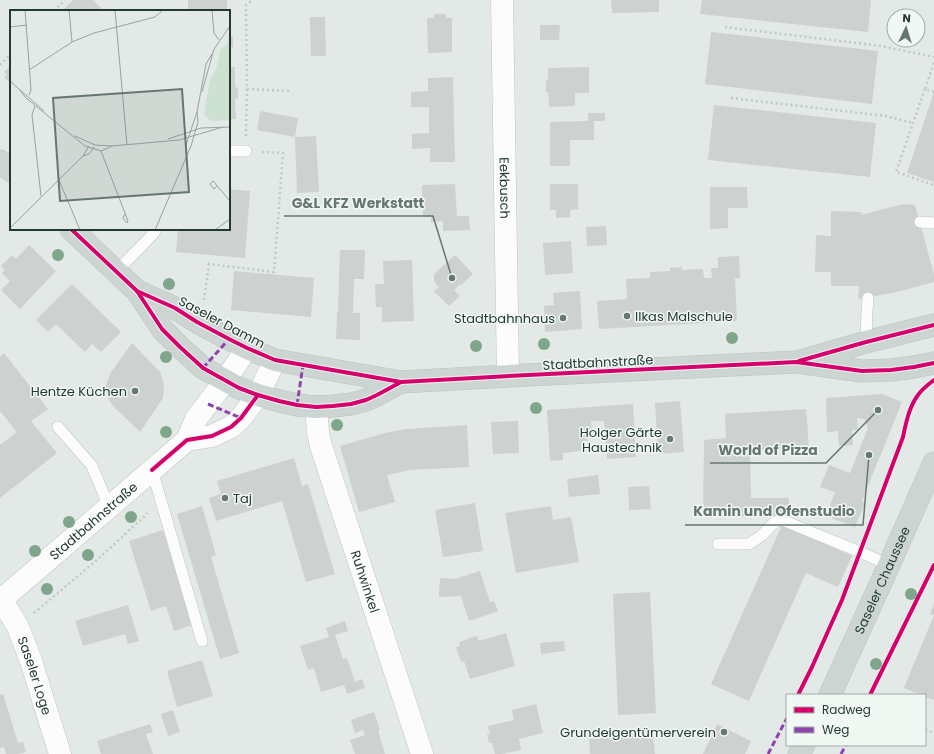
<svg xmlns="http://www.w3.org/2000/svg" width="934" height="754" font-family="Poppins,sans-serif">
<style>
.building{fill:#cdd2d0}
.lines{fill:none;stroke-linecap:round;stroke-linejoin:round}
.service-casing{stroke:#c0c5c3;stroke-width:12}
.minor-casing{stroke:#c0c5c3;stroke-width:23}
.tertiary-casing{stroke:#c0c5c3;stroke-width:23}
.primary-casing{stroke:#bcc4c1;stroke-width:23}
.path{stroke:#c0c9c4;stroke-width:2.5;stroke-dasharray:2 3;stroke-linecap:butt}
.service{stroke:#fbfcfb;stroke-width:11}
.minor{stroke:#fbfcfb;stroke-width:22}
.tertiary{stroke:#fbfcfb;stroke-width:22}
.primary{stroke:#cdd5d2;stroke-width:22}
.quiet{stroke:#8e44ad;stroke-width:3;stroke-dasharray:6 3;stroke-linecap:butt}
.cycleway-casing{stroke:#f1f7f3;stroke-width:6}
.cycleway{stroke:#d6006c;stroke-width:4}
.tree{fill:#7fa68b}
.poi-dot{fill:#667770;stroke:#f1f7f3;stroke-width:1.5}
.labels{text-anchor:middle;stroke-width:3;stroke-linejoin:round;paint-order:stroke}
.street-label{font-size:13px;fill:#223a31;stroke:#f1f7f3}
.poi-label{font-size:13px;fill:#223a31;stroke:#f1f7f3;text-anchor:end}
.inset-road{fill:none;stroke:#96a39e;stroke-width:1}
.view{fill:#667770;fill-opacity:0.15;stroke:#667770;stroke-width:2}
.inset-edge{fill:none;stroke:#223a31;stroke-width:2}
.leader{fill:none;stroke:#667770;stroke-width:1.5}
.callout-dot{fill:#667770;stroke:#f1f7f3;stroke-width:1.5}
.callout-label{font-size:14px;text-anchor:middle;font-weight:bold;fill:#667770;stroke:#f1f7f3;stroke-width:3;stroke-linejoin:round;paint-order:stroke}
</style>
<rect width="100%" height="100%" fill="#e3e9e6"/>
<g class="building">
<polygon points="73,0 93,0 104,11 62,11"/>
<rect x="188" y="0" width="39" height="11"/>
<polygon points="611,0 659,0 659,12 612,13"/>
<polygon points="702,0 871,0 868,32 700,14"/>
<polygon points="434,14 446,14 446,18 452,18 452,52 428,53 427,18 434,18"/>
<polygon points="310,17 325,17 326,56 311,56"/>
<polygon points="540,25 560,25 559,40 540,40"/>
<polygon points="711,32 878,51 872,104 705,84"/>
<polygon points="229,36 233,37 233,47 231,47 231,67 235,67 235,87 238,88 238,98 235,99 236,119 229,119"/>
<polygon points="11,65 11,84 4,77 7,74 4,72"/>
<polygon points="589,67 589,93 575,93 575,106 549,107 548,92 546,92 546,80 548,79 548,68"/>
<polygon points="453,77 455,162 430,162 430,148 412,149 412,134 429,133 429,107 411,107 411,92 428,91 428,78"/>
<polygon points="934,92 934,182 907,173"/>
<polygon points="714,105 876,123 870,177 708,160"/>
<polygon points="260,111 298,118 295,137 257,130"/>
<polygon points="588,113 605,113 605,121 594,121 594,140 570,140 570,166 550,166 550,122 588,121"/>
<polygon points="316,136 319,192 297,193 295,137"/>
<polygon points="455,184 457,216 469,216 470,230 443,231 443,221 431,222 431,217 423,217 422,185"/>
<polygon points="550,184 578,184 578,209 570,210 570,217 556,218 556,210 550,210"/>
<polygon points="710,187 747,187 748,208 728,208 728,228 710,229"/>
<polygon points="229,189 250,191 245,258 176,252 178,229 229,229"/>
<polygon points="903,204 915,205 934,274 934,282 897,292 858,299 859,286 831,286 831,272 815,272 816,235 831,236 831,211 861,212 861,215"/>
<polygon points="606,226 607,245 587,246 586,227"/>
<polygon points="571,241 573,273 545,275 543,243"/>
<polygon points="29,245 56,271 20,309 1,290 10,281 2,273 5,270 1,266 12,255 16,259"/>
<polygon points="340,250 365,250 364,279 354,279 353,313 360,313 360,340 336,339 337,312 338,312"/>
<polygon points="455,255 473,274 461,285 460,284 454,290 460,296 449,306 434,291 439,287 434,281 434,274"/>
<polygon points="739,256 740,278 735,278 737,321 599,329 597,301 627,299 626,279 650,278 650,272 670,271 670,268 682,267 682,270 703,269 704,278 712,278 711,268 718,268 718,257"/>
<polygon points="412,260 414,321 382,322 382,307 376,307 375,284 384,284 383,261"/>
<polygon points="234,271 314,278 311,317 231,310"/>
<polygon points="72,284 121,332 101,352 92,344 85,352 56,324 48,332 36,320"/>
<polygon points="580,291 582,329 545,332 544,306 554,305 553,293"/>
<polygon points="132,343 160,372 164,385 163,398 140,432 114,407 107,397 106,385 110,374"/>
<polygon points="4,353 48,409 31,421 57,453 0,498 0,445 17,432 0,411 0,357"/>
<polygon points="882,394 902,402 862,501 865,503 855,527 826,516 835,492 820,487 829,465 850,473 868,428 864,419 857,418 858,430 852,430 853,445 839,446 838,431 827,432 826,398"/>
<polygon points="680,401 684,452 658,454 655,403"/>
<polygon points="633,404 636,457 607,459 604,421 591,421 592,433 587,433 588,441 582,441 582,451 563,453 563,460 550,461 547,410"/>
<polygon points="806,409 809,447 750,451 751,498 789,498 789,517 703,516 704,440 726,438 725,414"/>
<polygon points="518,421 519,453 493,454 491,422"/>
<polygon points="467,425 469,467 410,470 387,475 395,502 359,512 340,446 385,433 407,429"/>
<polygon points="294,458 302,486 308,484 335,574 306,582 282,501 216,521 209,498 221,494 217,481"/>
<polygon points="598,475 600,494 569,497 567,479"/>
<polygon points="649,486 651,509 629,510 628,487"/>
<polygon points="475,503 483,551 443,557 435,510"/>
<polygon points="202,506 216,555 211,557 239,653 220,659 177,514"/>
<polygon points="551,506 553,520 571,517 579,562 516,573 505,513"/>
<polygon points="782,525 852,556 838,587 806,573 749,701 711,684"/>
<polygon points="163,530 192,625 174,631 166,606 151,611 129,541"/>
<polygon points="480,571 490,602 494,601 498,611 469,621 461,596 439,597 440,578 455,579"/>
<polygon points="650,592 656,713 618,715 613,594"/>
<polygon points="934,603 934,700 925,697 925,695 921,695 904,688 934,615 930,614"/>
<polygon points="128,605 139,641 128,644 125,634 83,646 75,621"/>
<polygon points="345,621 348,631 335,635 343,659 347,658 355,682 362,679 365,688 347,694 344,685 321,692 314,668 308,670 300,646 329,637 326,628"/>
<polygon points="506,633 515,666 470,679 464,661 461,662 456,647 460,646 459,642 477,636 479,641"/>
<polygon points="564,641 565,651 541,654 540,643"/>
<polygon points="202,660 213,696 177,707 167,671"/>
<polygon points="3,694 18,743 23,742 26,752 18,754 6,754 4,747 0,748 0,695"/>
<polygon points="536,704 543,733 519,739 521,750 502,754 495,754 492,743 489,743 487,734 490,734 488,726 514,720 512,710"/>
<polygon points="173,710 180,732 168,736 161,714"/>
<polygon points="374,712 380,730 378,731 385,754 355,754 350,740 365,735 363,730 355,733 351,720"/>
<polygon points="150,724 153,732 146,734 153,754 101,754 97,741"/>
<polygon points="717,724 751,741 745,754 703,754"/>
<polygon points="653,734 655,754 590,754 589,739"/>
</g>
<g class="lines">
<g class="service-casing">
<g id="service">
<polyline points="229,151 246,151"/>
<polyline points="920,222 934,223"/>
<polyline points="116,272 154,233 156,229"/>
<polyline points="866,342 867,311 868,298"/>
<polyline points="58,427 92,466 109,507"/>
<polyline points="152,470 202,641"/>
<polyline points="718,544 749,544 761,536 775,522 782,520 860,552 889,565"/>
</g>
</g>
<g class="minor-casing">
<g id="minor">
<path id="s1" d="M502 0 508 376"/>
<path id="s2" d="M316 407 318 432 321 446 422 754"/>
<path id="s3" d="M2 600 18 627 31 661 60 754"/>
</g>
</g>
<g class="tertiary-casing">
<g id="tertiary">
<polyline points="187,440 212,436 231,427 241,418 258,395 275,360"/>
<path id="s4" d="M0 601 187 440 196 419 225 381 247 348"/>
</g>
</g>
<g class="primary-casing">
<g id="primary">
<polyline points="0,161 11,171"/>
<polyline points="71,229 137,291 162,329 180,347 203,368 239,388 258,395 279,401 297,405 316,407 333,406 351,404 366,400 377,395 401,382"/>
<polyline points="137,291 175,308 197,322 229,339 247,348 275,360 401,382 528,375 796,362 862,371 891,370 914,367 934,363"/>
<polyline points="804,360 866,342 934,325"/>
<path id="s5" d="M830 695 889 565 934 463"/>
<polyline points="799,754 804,745"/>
</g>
</g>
<g class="path">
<polyline points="54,11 65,0"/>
<polyline points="725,27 881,46 934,57"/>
<polyline points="0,65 11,54"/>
<polyline points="247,89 290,91"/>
<polyline points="925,89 896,172 934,185"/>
<polyline points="934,92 925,89 934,62"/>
<polyline points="731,98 886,116 913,123"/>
<polyline points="246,136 247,89 246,5 253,0"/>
<polyline points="204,300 209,264 274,272 283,153 261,152"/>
<polyline points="34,613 97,560 146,515 147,513"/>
<polyline points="925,729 934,733"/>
</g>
<use href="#service" class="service"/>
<use href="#minor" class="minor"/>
<use href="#tertiary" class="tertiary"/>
<use href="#primary" class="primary"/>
<g class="quiet">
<polyline points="203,368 229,339"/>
<polyline points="208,404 241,418"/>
<polyline points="297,405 303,365"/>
<polyline points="768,754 787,718"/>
<polyline points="841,754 846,745"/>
</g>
<g class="cycleway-casing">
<g id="cycleway">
<polyline points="71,229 137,291 162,329 180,347 203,368 239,388 258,395 279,401 297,405 316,407 333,406 351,404 366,400 377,395 401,382"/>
<polyline points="137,291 175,308 197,322 229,339 247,348 275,360 401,382 528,375 796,362 862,371 891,370 914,367 934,363"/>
<polyline points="799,361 866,342 934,325"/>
<polyline points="152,470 187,440 212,436 231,427 241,418 258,395"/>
<path d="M798 695 812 667 842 600 903 437C906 423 909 407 918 395 922 389 929 384 934 380"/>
<polyline points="870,695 934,565"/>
</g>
</g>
<use href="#cycleway" class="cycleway"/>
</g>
<g class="tree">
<circle cx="58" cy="255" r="6"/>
<circle cx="169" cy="284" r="6"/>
<circle cx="732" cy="338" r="6"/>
<circle cx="544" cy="344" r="6"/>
<circle cx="476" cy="346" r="6"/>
<circle cx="166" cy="357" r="6"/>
<circle cx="536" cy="408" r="6"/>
<circle cx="337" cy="425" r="6"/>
<circle cx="166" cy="432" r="6"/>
<circle cx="131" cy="517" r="6"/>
<circle cx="69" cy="522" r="6"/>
<circle cx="35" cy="551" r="6"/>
<circle cx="88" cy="555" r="6"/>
<circle cx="47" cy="589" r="6"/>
<circle cx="911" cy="594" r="6"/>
<circle cx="876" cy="664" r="6"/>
</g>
<g class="poi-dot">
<circle cx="627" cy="316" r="4"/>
<circle cx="563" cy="318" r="4"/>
<circle cx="135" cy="391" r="4"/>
<circle cx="670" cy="439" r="4"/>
<circle cx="225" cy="498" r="4"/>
<circle cx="724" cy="732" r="4"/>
</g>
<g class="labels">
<g class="street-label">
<text dy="5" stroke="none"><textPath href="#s1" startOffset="188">Eekbusch</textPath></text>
<text transform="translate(222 322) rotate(28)" y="5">Saseler Damm</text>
<text transform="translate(598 362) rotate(-3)" y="5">Stadtbahnstraße</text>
<text dy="5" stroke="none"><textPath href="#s4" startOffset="123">Stadtbahnstraße</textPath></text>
<text dy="5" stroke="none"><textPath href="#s5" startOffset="126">Saseler Chaussee</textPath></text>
<text dy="5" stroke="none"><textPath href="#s2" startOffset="182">Ruhwinkel</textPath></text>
<text dy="5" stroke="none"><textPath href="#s3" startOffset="83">Saseler Loge</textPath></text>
</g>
<g class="poi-label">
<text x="635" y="321" text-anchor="start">Ilkas Malschule</text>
<text x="555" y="323">Stadtbahnhaus</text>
<text x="127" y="396">Hentze Küchen</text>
<text x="662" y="437">Holger Gärte<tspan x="662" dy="15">Haustechnik</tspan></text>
<text x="233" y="503" text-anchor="start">Taj</text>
<text x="716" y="737">Grundeigentümerverein</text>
</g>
</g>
<g transform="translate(10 10)">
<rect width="220" height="220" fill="#e3e9e6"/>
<path d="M220 25V110L201 111 194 105 200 69 206 59 211 39 217 34Z" fill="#cce1d1"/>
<path class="inset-road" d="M15 0 21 80 19 85M59 0 62 32M105 0 117 135M202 0 204 23 209 30M0 17 17 15M19 60 62 32 84 23 145 7 153 0M0 71 34 101M9 79 16 88 75 136 91 141 102 136M192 82 204 39 220 16M25 96 22 105 31 186M65 126 85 135 102 136 169 130 213 117M158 129 191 118 220 117M91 141 118 211 117 213 113 208 115 204M176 143V135L187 102 196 54 202 44M73 146 79 144 84 137M49 170 70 220M207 176 204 179 200 174 203 171 220 191M0 218 73 146 79 136M145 220 181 136 188 112 187 102M205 220 220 209"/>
<path class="view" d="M172 79 179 182 50 191 43 88Z"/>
<rect width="220" height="220" class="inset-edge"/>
</g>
<path class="leader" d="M452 278L433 216H284M878 410L826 463H710M869 455L863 525H685"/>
<g class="callout-dot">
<circle cx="452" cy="278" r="4"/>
<circle cx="878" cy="410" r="4"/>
<circle cx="869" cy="455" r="4"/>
</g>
<g class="callout-label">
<text x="358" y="208">G&amp;L KFZ Werkstatt</text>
<text x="768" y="455">World of Pizza</text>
<text x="774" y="516">Kamin und Ofenstudio</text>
</g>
<rect x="786" y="694" width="140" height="52" fill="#f1f7f3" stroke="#9eaba5"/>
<rect x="794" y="707" width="20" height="6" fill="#d6006c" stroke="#9eaba5"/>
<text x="822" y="714" font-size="12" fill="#223a31">Radweg</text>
<rect x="794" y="727" width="20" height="6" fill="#8e44ad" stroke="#9eaba5"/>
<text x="822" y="734" font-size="12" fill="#223a31">Weg</text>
<g transform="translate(906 28) rotate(4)"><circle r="19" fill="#f1f7f3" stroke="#9eaba5"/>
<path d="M0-3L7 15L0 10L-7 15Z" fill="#667770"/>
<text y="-6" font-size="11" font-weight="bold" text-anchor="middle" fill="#223a31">N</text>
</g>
</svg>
